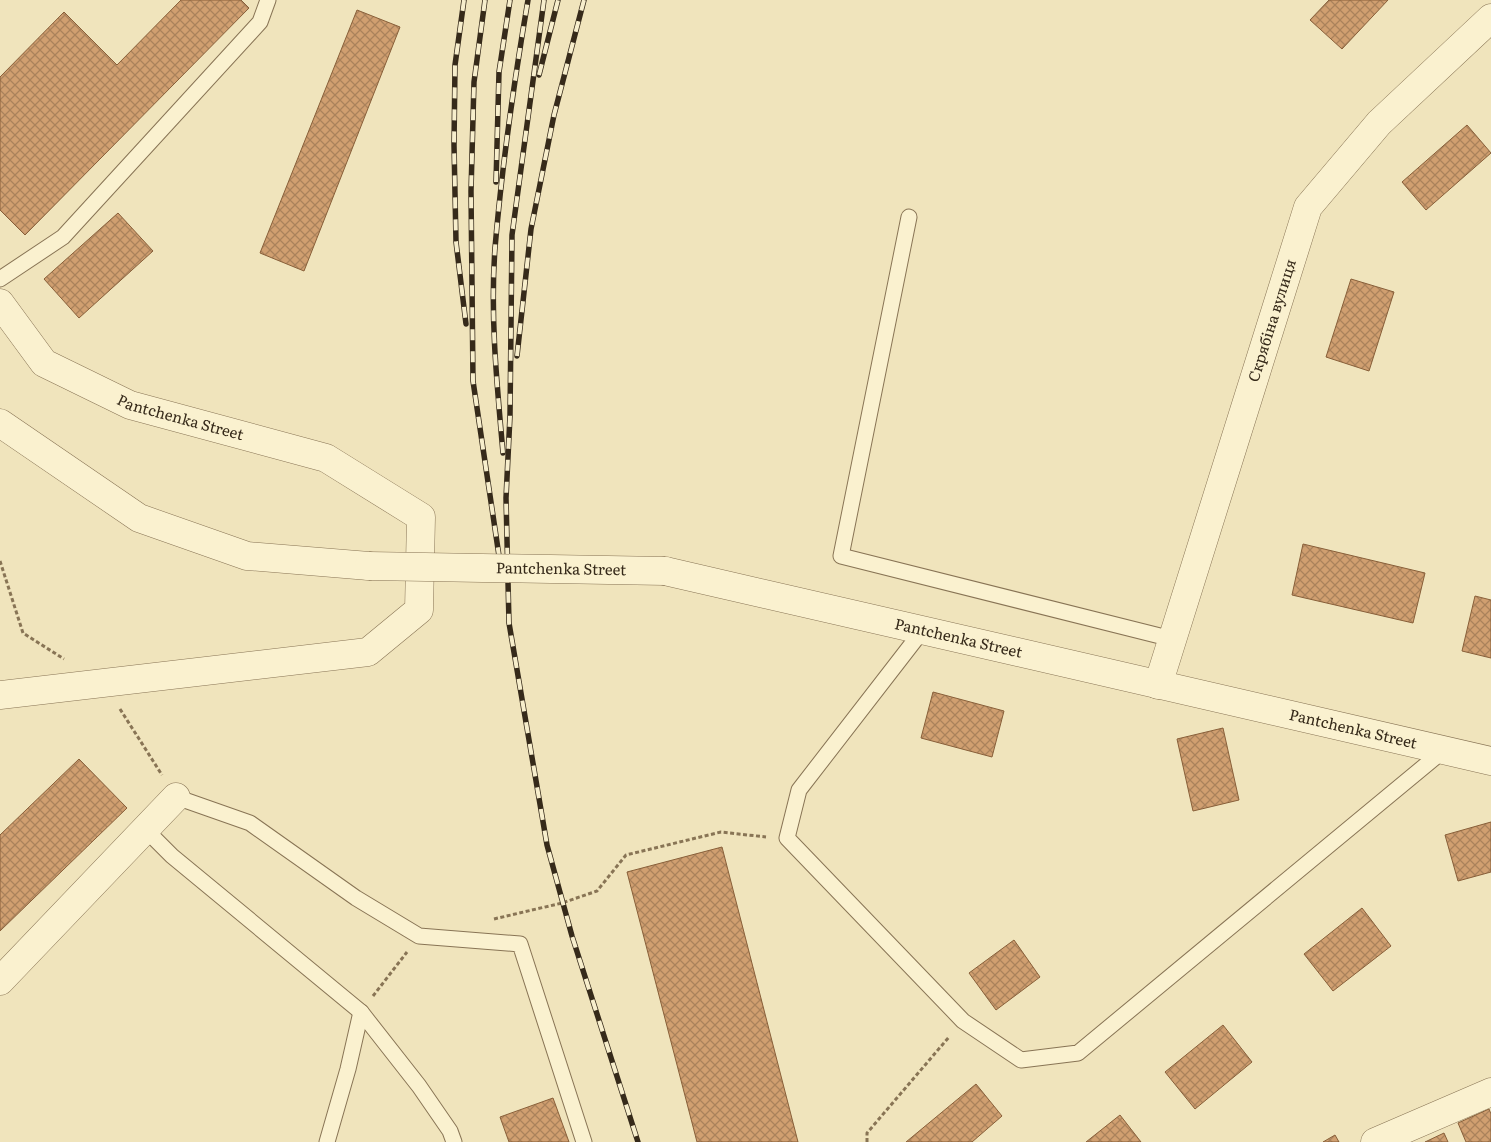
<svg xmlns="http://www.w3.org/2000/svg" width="1491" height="1142" font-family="Literata,serif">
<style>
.building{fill:url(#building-cross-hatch);stroke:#885f39}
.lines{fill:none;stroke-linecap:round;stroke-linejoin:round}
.service-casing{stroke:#887455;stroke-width:17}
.minor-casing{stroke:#887455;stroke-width:29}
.tertiary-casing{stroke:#887455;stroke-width:29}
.path{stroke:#887455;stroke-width:3;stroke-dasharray:4 2.5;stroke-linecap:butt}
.service{stroke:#faf1cf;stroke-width:15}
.minor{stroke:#faf1cf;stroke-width:28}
.tertiary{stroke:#faf1cf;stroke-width:28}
.rail-casing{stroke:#362a1a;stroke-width:5.5}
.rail{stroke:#f7eecc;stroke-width:4;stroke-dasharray:11;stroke-linecap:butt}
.tertiary-bridge-casing{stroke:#887455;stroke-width:29;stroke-linecap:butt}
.tertiary-bridge{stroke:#faf1cf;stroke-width:28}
.labels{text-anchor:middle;stroke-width:4.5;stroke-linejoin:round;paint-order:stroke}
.street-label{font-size:15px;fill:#362a1a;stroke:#f7eecc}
</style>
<defs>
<pattern id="building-cross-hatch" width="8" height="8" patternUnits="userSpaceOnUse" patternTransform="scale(1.25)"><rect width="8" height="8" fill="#d09f70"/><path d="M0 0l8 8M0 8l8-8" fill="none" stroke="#aa825b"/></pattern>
</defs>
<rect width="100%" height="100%" fill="#f0e4bc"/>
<g class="building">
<polygon points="181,0 241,0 249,8 25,235 0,210 0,77 64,12 117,65"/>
<polygon points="1329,0 1388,0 1342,49 1310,20"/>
<polygon points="357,10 400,27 304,271 260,253"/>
<polygon points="1467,125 1491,153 1426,210 1402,182"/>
<polygon points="118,213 153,251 79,318 44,279"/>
<polygon points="1351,279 1394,292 1369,371 1326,357"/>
<polygon points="1303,544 1425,573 1413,623 1292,595"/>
<polygon points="1475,596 1491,600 1491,658 1462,651"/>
<polygon points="933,692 1004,711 992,757 921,738"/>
<polygon points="1223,728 1239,800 1193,811 1177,739"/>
<polygon points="79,759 127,808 0,931 0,835"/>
<polygon points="1491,822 1491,872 1458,881 1445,835"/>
<polygon points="722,847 798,1142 697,1142 627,872"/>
<polygon points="1362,908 1391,946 1333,991 1304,954"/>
<polygon points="1014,940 1040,977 996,1010 969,973"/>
<polygon points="1223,1025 1252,1062 1195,1109 1165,1072"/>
<polygon points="976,1084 1002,1116 972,1142 906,1142"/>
<polygon points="553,1098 569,1142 509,1142 500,1117"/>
<polygon points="1489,1109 1491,1114 1491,1142 1466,1142 1458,1123"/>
<polygon points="1120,1115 1141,1142 1086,1142"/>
<polygon points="1444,1133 1448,1142 1425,1142"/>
<polygon points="1335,1135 1339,1142 1323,1142"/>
</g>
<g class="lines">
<g class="service-casing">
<g id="service">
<polyline points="909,217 841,556 1172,639"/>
<polyline points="0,279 63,237 260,22 268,0"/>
<polyline points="922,631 799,790 787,838 963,1021 1021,1060 1078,1053 1444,750"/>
<polyline points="176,797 250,823 356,898 419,936 520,944 584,1142"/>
<polyline points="145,829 172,856 361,1012 419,1086 450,1131 454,1142"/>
<polyline points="327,1142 348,1069 361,1012"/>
</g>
</g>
<g class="minor-casing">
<g id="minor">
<path id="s1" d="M0 303 44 363 130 405 326 458 421 517 419 610 368 652 0 695"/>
<path id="s2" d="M1158 685 1308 207 1379 123 1491 18"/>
<polyline points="0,981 176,797"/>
<polyline points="1375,1142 1491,1092"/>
</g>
</g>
<g class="tertiary-casing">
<g id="tertiary">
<polyline points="0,423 139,518 247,556 369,566"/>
<path id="s3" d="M665 571 1491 761"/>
</g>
</g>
<g class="path">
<polyline points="0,561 23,633 64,659"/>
<polyline points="120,709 162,775"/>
<polyline points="494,919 562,903 597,891 626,855 721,832 766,837"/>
<polyline points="373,996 407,952"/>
<polyline points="867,1142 867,1133 949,1037"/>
</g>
<use href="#service" class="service"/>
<use href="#minor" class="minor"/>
<use href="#tertiary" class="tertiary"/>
<g class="rail-casing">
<g id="rail">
<polyline points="464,0 455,65 454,145 456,242 466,324"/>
<polyline points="485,0 474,82 471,191 473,381 502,576"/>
<polyline points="544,0 512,235 510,416 506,498 509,623 547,845 572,936 638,1142"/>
<polyline points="539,75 558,0"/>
<polyline points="496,182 499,72 510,0"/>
<polyline points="517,356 531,229 554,115 584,0"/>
<path d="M503 453C497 385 490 316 495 248 502 165 514 82 528 0"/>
</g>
</g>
<use href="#rail" class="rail"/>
<g class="tertiary-bridge-casing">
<g id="tertiary-bridge">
<path id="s4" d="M369 566 665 571"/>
</g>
</g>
<use href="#tertiary-bridge" class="tertiary-bridge"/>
</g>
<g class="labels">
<g class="street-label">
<text dy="5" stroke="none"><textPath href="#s2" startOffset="382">Скрябіна вулиця</textPath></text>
<text dy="5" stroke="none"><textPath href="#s1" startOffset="222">Pantchenka Street</textPath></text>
<text dy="5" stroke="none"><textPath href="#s4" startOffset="192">Pantchenka Street</textPath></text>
<text dy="5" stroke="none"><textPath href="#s3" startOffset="301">Pantchenka Street</textPath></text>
<text dy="5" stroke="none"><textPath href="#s3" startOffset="706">Pantchenka Street</textPath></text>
</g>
</g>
</svg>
